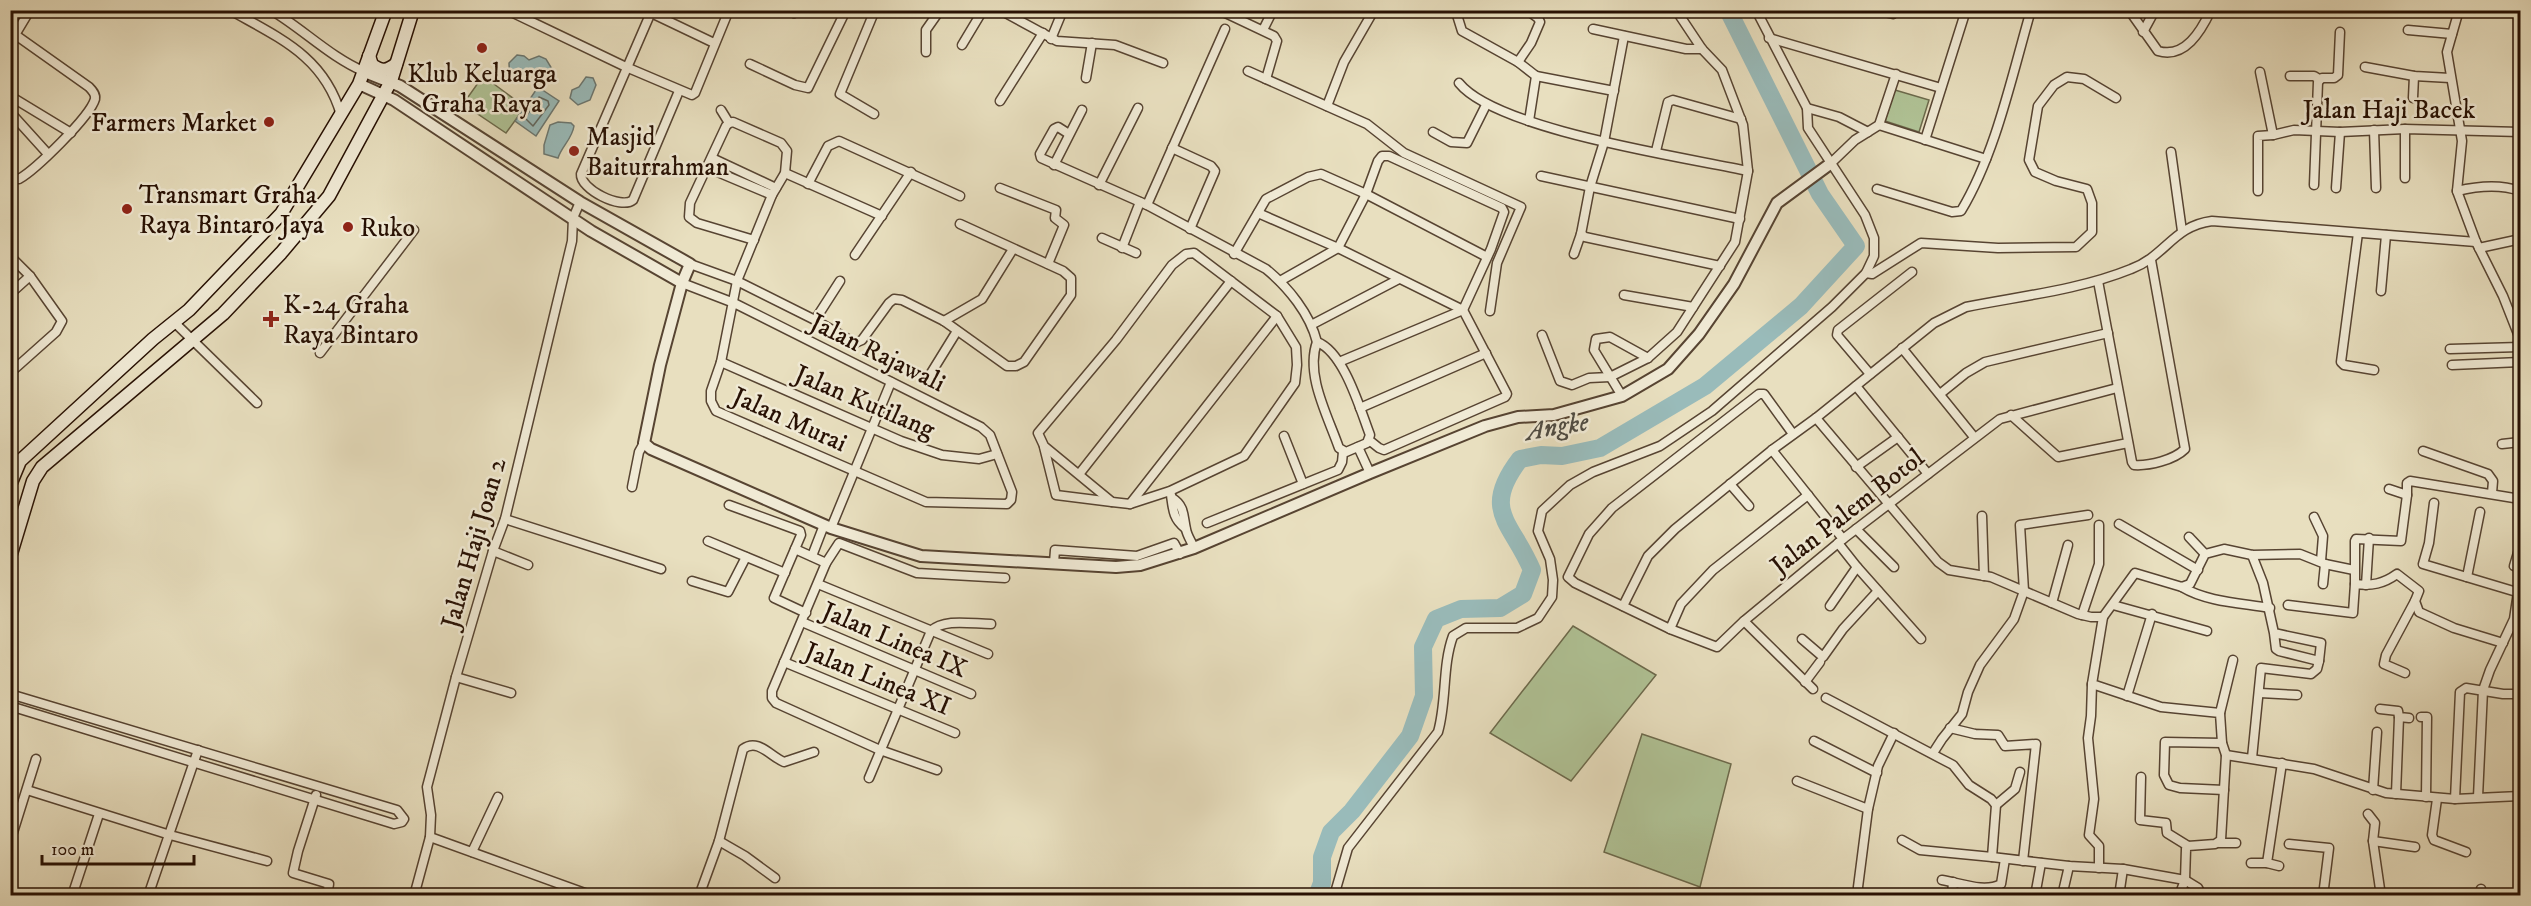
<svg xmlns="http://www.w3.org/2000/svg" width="2531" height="906" font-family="'IM FELL DW Pica',serif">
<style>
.green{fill:#b0c396;stroke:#6c6a4c;stroke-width:1.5}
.water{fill:#99bbba;stroke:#6b7771;stroke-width:1.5}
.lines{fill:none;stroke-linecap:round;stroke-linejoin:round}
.shore{stroke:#60665e;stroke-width:1.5}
.river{stroke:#99bbba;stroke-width:18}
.minor-casing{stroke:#574432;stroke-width:11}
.tertiary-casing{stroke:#574432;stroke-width:14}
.secondary-casing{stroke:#271003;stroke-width:15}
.minor{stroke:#f0ead5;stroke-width:8}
.tertiary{stroke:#f0ead5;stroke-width:10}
.secondary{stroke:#f0ead5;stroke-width:12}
.poi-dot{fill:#8f2418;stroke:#f0ead5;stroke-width:2}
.labels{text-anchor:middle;stroke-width:5;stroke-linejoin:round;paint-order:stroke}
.poi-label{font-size:26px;fill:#271003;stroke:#f0ead5;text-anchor:start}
.street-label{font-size:26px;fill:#271003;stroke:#f0ead5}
.water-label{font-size:27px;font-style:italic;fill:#4f4c43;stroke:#f0ead5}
</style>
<rect width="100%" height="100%" fill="#e8dfbf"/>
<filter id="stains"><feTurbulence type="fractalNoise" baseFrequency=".00333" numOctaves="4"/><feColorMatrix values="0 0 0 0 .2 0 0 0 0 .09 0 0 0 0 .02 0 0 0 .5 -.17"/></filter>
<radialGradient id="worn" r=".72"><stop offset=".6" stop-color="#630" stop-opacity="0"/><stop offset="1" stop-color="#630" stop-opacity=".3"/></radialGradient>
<g class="green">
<polygon points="483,76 525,107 506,133 463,104"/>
<polygon points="1895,90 1929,100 1919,132 1885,121"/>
<polygon points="1573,626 1656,675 1571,781 1490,733"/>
<polygon points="1642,734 1731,764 1700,887 1604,852"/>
</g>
<g class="water">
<path d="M517 55 524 56 529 60 539 56 546 59 552 69 546 76C541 75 535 74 530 73 520 73 509 82 509 63Z"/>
<polygon points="586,77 593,78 596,85 590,100 578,105 570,98 572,90 579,87"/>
<polygon points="538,87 559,101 536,136 515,121"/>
<path d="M558 122 571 123 574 126C572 139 562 146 558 158L544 154V145L550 125Z"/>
</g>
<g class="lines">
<polygon class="shore" points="539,97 548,101 549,105 533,126 525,118"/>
<path class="river" d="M1317 896 1322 883V857L1331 832 1352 811 1410 736 1424 696 1423 647 1436 619 1461 609 1500 608 1523 594 1532 570C1512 522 1480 511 1520 459L1541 455 1562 456 1600 448 1705 386 1801 306 1856 246 1820 194 1728 10"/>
<g class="minor-casing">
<g id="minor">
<path d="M230 10C279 38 324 56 341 115"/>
<path d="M271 10C303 29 330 57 365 72"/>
<polyline points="507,10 626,67 692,95 695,93 729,10"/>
<path d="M652 10 581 174C580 189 621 210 633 200L679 91"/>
<polyline points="790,10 794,13 798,10"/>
<polyline points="1000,10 1057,41 1115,45 1163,63"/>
<polyline points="1219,10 1274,36 1277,41 1266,79"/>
<polyline points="1459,10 1457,15 1462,31 1518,62 1536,76 1529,121"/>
<polyline points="1756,10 1807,108 1839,117 1868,132"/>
<polyline points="1875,10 1893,14 1896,10"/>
<path d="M2129 10 2158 51C2185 59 2201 31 2211 10"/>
<polyline points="2459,10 2447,52 2462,141 2457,191 2476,242 2503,296 2520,339"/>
<polyline points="647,11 714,43"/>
<polyline points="10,14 13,10"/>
<polyline points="1593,29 1686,49 1702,49"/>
<polyline points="1263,30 1273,10"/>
<polyline points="2408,30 2452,34"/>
<path d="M10 31 89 87C92 90 96 94 95 99 90 117 35 170 19 179L10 178"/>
<polyline points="2143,32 2155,10"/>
<polyline points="15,35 30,10"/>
<polyline points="1769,38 1941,88"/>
<polyline points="1051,39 1063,10"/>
<polyline points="962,45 983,10"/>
<polyline points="926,52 926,30 940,10"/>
<polyline points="1518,62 1531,43 1540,22 1538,18 1527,10"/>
<polyline points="750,64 795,85 808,88 846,10"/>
<polyline points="2365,67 2414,76 2450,78"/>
<polyline points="1248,71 1367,124 1404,153 1521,207 1497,263 1490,311"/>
<polyline points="2260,72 2273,135"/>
<polyline points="1536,76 1614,91"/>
<polyline points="2290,76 2314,76 2319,79"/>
<polyline points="1086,78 1092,43"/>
<path d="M1459 83C1497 130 1684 157 1748 171"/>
<polyline points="10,96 71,133"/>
<polyline points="2413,98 2414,76"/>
<polyline points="1000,101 1043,33"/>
<polyline points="1327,106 1344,62 1374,10"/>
<polyline points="10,112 48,154"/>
<polyline points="874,114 840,94 875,10"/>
<polyline points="729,123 726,126 690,203 689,217 697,223 754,240"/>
<polyline points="1879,125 1986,159"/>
<polyline points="2405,129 2405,178"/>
<polyline points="2374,130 2376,188"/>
<polyline points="1433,132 1451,142 1467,143 1486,105"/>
<path d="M1069 134 1058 127 1054 129 1040 154 1041 158 1147 205 1266 269C1288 287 1310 314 1317 342"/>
<polyline points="1925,140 1966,10"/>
<polyline points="1172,148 1211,166 1215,171 1190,229"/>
<polyline points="1656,151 1668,102 1673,100 1741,119"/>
<polyline points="2171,152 2182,231"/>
<polyline points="712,158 776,188"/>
<polyline points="1830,164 1855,140 1879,125 1896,74"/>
<polyline points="1054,165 1082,110"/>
<polyline points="708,168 772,195"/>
<polyline points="785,173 882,216"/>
<polyline points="1541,176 1740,219"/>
<polyline points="808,184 828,146 839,141 960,196"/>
<polyline points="1099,185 1138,108"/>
<polyline points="2314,185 2318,82 2322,78 2334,78 2338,75 2340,32"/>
<polyline points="1000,188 1056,210 1055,218 1064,225 1048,264"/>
<polyline points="2336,188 2340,132"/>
<path d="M1877 189 1952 212 1961 211C1996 153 2012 75 2031 10"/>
<polyline points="2258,191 2258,136 2273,135 2294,130 2340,132 2405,129 2520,132"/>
<path d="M2457 191C2478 186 2500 184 2520 191"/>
<polyline points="1147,205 1225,29"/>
<polyline points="1258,213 1338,248 1463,310"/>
<polyline points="2358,233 2341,362 2344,365 2374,370"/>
<polyline points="1581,234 1585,237 1720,266"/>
<polyline points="1102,238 1136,253"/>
<polyline points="1122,248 1140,202"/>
<polyline points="2479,248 2516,240"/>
<polygon points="1194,253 1277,316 1296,347 1297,365 1295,383 1244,456 1170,491 1130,504 1112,502 1044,446 1038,433 1116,340 1172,265 1186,254"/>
<polyline points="1234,254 1266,199 1308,177 1321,174 1366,194 1487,257"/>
<polyline points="1574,254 1581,234 1590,187 1604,142 1624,36"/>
<polyline points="855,255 911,172"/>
<polyline points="10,256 30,276 62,321 56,332 10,373"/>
<polyline points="690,264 737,281 815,320 855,343 862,340 889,303 894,299 902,300 944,321 1007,366 1016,366 1024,362 1071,295 1071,278 1063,271 960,224"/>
<polyline points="1866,273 1872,274 1921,243 1998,248 2076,247 2092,232 2092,203 2087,189 2056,181 2035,172 2029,160 2038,106 2054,85 2067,77 2084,79 2116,98"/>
<polyline points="1280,281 1338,248 1366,194 1378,161 1382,156 1389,156 1502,208 1504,212 1491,249 1463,310"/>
<path d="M2098 281 2132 462 2134 465C2149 466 2174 460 2185 449L2151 260"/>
<polyline points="682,283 734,303 981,427 990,435 1012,492 1011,500 1007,504 926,502 716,411 711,401 711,391 721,362 737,281 772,195 785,173 787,151 781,143 733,122 729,123 721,110"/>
<polyline points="2381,291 2386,235"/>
<polyline points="10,294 30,276"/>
<polyline points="1624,295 1693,307"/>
<polyline points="815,320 840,281"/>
<polyline points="944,321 982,299 1013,249"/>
<polyline points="174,322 257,403"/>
<polyline points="1313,324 1399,279"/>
<polyline points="1542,335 1560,381 1572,385 1589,378 1610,377 1648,358 1677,332 1735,242 1748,171 1743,125 1722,70 1702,49 1676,10"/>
<path d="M1317 342C1344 352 1360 409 1370 435L1367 443 1346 452 1339 448C1328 416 1305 375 1317 342Z"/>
<polyline points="1902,348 1974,437"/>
<polyline points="2450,349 2520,347"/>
<polyline points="320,353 414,230"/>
<polyline points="721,362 901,441 942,455 979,459 997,454"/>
<polyline points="1339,362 1463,310"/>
<polyline points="2452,365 2520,362"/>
<polyline points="1870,374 1837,335 1838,330 1912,272"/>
<polyline points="928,378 957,331"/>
<polyline points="1856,386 1928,474"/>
<polyline points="1940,394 1966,373 1985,362 2108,333"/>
<polyline points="1622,396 1594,350 1596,339 1610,337 1648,358"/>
<polyline points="1360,408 1486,353"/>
<polyline points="2011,415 2058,457 2128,443"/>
<polyline points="1816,418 1938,562 1949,570 1991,577 2078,614 2091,617 2103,617 2092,684 2161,707 2220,713 2222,743 2226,755 2221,840 2215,844 2188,846 2186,849 2185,880 2179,896"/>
<polyline points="1793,434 1764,394 1759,394 1612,508 1589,534 1568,577 1575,583 1670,629 1717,647 1744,621 1843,539 2000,419 2117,388"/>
<polyline points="1284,436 1303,484"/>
<polyline points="1369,440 1379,448 1384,450 1505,397 1507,394 1463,310"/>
<polyline points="2502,444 2520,442"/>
<polyline points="1044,447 1056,495 1112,502"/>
<polyline points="1358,447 1370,473"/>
<polyline points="1772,450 1843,539"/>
<polyline points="2423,451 2488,474 2493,481 2492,493"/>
<polyline points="1856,467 1898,437"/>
<polyline points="1080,473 1231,281"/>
<polyline points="1730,484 1749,506"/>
<polyline points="632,487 639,452 644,443"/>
<polyline points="2389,489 2407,495 2407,483 2410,481 2520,499"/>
<path d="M1171 495C1173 509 1173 519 1185 528"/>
<path d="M1172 498C1185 506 1183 516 1186 529 1187 536 1192 542 1194 548"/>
<polyline points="2434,503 2429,543 2423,564 2520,593"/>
<polyline points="1130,504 1277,316"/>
<polyline points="729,505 800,531 801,535 774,598 806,613"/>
<polyline points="1982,516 1984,576"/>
<polyline points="2314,517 2323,536 2321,561"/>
<polyline points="505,519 661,569"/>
<polyline points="1207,523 1338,470 1342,462 1343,452"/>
<polyline points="2119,524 2198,570"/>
<polyline points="831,528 891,382"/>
<polyline points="1856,529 1894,567"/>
<polyline points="2189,537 2205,554"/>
<polyline points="708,541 785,573"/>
<polyline points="795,549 826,563"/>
<polyline points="493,551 528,565"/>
<polyline points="2252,555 2263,583 2274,633 2321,643 2319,661 2279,651 2276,649 2274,633"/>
<polyline points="812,556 824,525"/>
<polyline points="1054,563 1055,550 1137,556 1174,543 1180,554"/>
<polyline points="2514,566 2520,546"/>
<polyline points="1857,567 1921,639"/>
<polyline points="2467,577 2480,512"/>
<polyline points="692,581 728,592 746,557"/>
<polyline points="818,584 988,654"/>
<polyline points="2323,584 2325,564"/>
<polyline points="2355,584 2355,541 2356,539 2401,541 2407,495"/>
<polyline points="2366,585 2369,538"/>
<path d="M2182 587C2207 602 2241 603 2270 608"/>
<polyline points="2052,603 2068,545"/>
<polyline points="2113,605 2207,631"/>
<path d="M2288 605 2353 613 2355 584C2372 586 2383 584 2397 574L2419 591 2415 601 2419 612 2454 628 2503 643"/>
<path d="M1623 606 1648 556 1675 529 1772 450 1816 418 1934 323 1966 307C2021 296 2079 290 2131 269 2166 256 2173 226 2212 221L2476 242"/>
<polyline points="1830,606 1857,567 1838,543"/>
<polyline points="2082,615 2099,564 2099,525"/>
<polyline points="2103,617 2135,573 2182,587 2190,584 2205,554 2224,549 2252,555 2300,554 2325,564 2354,570"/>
<polyline points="1744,621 1813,689"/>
<polyline points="802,622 971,694"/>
<polyline points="1670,629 1681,604 1713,570 1808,495"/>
<polyline points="1802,639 1823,657 1843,629 1878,591"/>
<polyline points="784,662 955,733"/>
<polyline points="2405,673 2384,664 2386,655 2415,601"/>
<polyline points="456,677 511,693"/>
<polyline points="1805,682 1820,662"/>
<polyline points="2092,684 2091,716 2088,738 2094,799 2089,835 2099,846 2099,868"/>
<polyline points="2260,693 2297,695"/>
<polyline points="10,694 397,810 404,819 402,822 394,824 10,706"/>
<polyline points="2127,696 2152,614"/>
<polyline points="1826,698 1953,765 1969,785 1991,799 1996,805 1992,857 2069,866 2123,869 2185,880 2198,888 2202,896"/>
<polyline points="2380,709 2398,711 2399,717 2409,718"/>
<polyline points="2220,713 2233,660"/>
<polyline points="2421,717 2427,717 2426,797"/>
<polyline points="1950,728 1975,734 1998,735 2005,746 2036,744 2023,861"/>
<polyline points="1814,741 1877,773"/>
<polyline points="2222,743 2165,742 2164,775 2169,785 2180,788 2224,790"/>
<polyline points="1933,753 1942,739 1962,714 1968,692 1980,665 2014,619 2024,591 2020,525 2088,515"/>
<polyline points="2226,755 2314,769 2386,793 2455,799 2520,796"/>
<polyline points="2252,758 2261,668 2311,674 2317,669 2319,661"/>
<polyline points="937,770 880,750 776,703 772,698 772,691 826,563 839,543 917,573 1005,578"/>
<polyline points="2141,777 2140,820 2166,823 2167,833 2188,846"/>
<path d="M869 778 931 631C944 618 972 624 991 624"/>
<polyline points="1797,781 1868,809"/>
<polyline points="27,790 170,835 267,861"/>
<polyline points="2373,790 2377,732"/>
<polyline points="2396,794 2399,717"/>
<polyline points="316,795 298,851 293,873 329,884 327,896"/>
<polyline points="2478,797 2483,690 2490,670 2514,619 2518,592"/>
<polyline points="2437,799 2432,835 2434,840 2466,852"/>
<polyline points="2455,799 2460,692 2466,688 2503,694 2520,694"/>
<polyline points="1996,805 2015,789 2020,772"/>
<polyline points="2368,814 2375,823 2373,841 2381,896"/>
<polyline points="430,837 593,896"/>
<polyline points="1902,840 1920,850 1992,857"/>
<polyline points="719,841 745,856 775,878"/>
<polyline points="2373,841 2415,847"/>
<polyline points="10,842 36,759"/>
<polyline points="2219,843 2236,843"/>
<polyline points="2289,844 2329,848 2323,896"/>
<polyline points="472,852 498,797"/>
<polyline points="2251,863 2267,863"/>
<polyline points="2279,866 2267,863 2282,763"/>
<path d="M1942 880C1961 883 1984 893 2001 884L2005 859"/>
<polyline points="72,896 99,814"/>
<polyline points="148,896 198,750"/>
<polyline points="414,896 430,837 431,815 427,787 456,677 493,551 505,519 572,241 573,218 580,202"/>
<path d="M699 896 719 841 743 749C758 738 770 756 784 762L814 752"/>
<path d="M1334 896 1348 848 1438 732C1447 701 1442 666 1453 636L1466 628H1517L1538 618 1552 597 1553 580 1550 559 1538 531 1542 511 1570 485 1593 472 1660 446 1712 411 1832 307 1866 273 1874 256V238L1865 215 1808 128 1807 108"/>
<polyline points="1859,896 1858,887 1868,809 1878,766 1894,733"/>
<polyline points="1952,896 1953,882"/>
<polyline points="2035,896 2041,863"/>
<polyline points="2062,896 2069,866"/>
<polyline points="2119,896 2123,869"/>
<polyline points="2481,896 2481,889"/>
</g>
</g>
<g class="tertiary-casing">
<g id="tertiary">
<polyline points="365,72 400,86 580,202 690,264 682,283 660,365 644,443 651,449 831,528 921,556 1116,567 1140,565 1194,548 1370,473 1485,426 1518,417 1554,415 1622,396 1668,369 1699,334 1734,284 1777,203 1830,164"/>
<polyline points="359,84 394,100 591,231 682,283"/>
</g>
</g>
<g class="secondary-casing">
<g id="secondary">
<path d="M369 56 372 65C382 72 387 71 396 64"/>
<polyline points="10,485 20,461 153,339 189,310 281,214 359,84 386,10"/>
<polyline points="10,557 33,481 42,467 223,314 281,253 329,196 391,81 413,10"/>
</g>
</g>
<use href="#minor" class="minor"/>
<use href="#tertiary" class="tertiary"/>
<use href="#secondary" class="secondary"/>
</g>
<g class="poi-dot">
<circle cx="482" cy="48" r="6"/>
<circle cx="269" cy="122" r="6"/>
<circle cx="574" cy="151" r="6"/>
<circle cx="127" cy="209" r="6"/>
<circle cx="348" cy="227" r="6"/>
<path d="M268 310h6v6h6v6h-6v6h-6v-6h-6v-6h6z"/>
</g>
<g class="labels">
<g class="poi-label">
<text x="482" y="82" text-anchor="middle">Klub Keluarga<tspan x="482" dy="30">Graha Raya</tspan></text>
<text x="257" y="131" text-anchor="end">Farmers Market</text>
<text x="586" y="145">Masjid<tspan x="586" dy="30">Baiturrahman</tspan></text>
<text x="139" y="203">Transmart Graha<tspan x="139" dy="30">Raya Bintaro Jaya</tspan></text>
<text x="360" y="236">Ruko</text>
<text x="283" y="313">K-24 Graha<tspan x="283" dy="30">Raya Bintaro</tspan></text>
</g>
<g class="street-label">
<text x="2389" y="118">Jalan Haji Bacek</text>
<text transform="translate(878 352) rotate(26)" y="9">Jalan Rajawali</text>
<text transform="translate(865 401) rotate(23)" y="9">Jalan Kutilang</text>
<text transform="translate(790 419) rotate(24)" y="9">Jalan Murai</text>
<text transform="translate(1847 511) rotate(-38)" y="9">Jalan Palem Botol</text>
<text transform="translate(473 543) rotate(-74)" y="9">Jalan Haji Joan 2</text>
<text transform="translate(895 639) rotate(23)" y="9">Jalan Linea IX</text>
<text transform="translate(878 678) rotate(22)" y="9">Jalan Linea XI</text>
</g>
<g class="water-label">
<text transform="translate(1557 426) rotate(-10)" y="9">Angke</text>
</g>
</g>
<rect width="2531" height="906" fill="none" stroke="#e8dfbf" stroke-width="36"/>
<rect x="12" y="12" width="2507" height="882" fill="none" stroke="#271003" stroke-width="3"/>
<rect x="18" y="18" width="2495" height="870" fill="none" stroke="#271003" stroke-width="1.5"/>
<path d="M42 855v9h152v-9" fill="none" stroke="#271003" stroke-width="3"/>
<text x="51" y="855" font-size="18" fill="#271003" stroke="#f0ead5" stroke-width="4.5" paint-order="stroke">100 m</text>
<rect width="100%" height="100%" filter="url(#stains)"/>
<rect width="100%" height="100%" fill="url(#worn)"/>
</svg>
